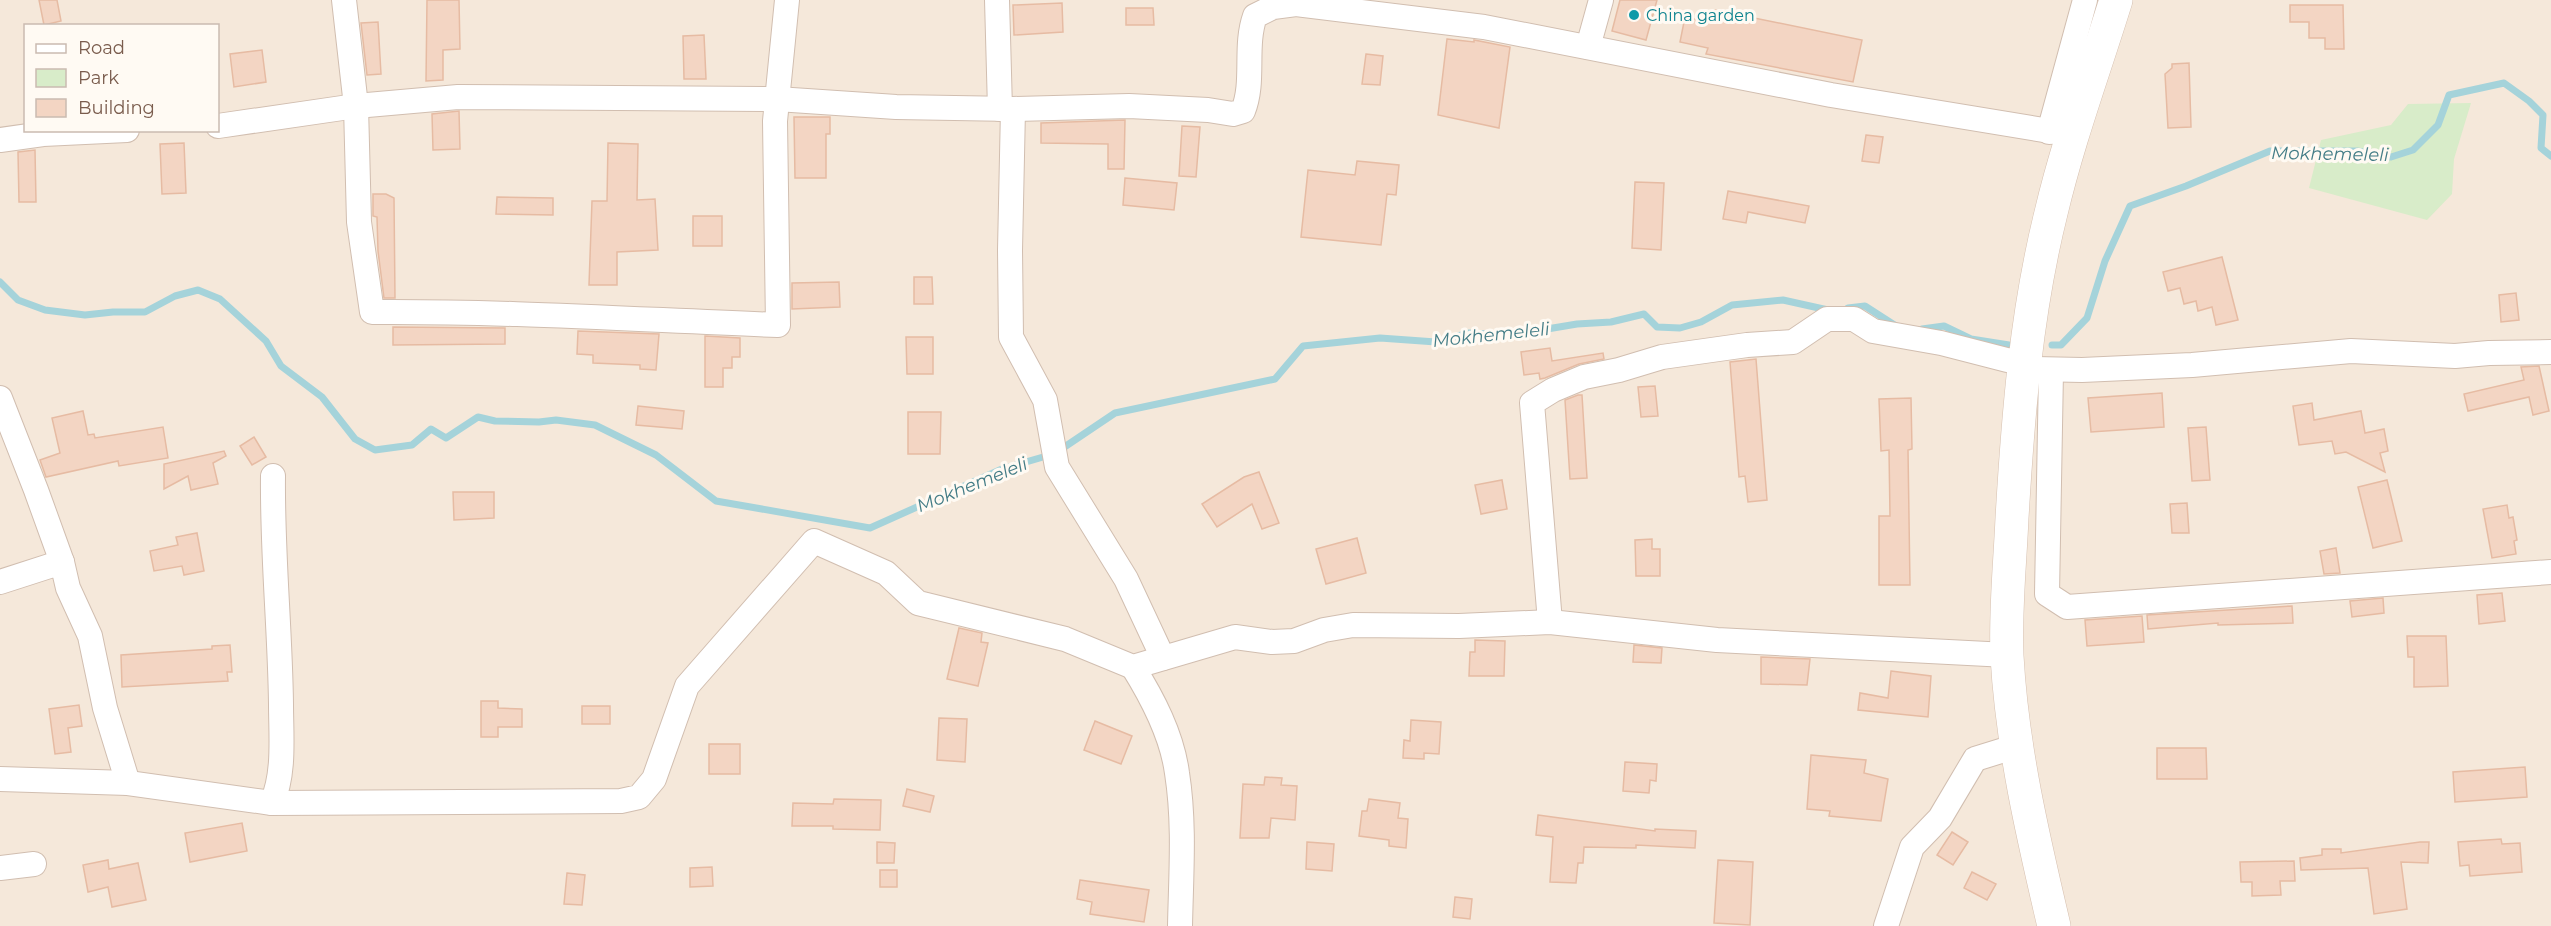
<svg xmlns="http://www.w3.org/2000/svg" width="2551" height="926" font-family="Montserrat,sans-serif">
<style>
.residential{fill:#f5e8da;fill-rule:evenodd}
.green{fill:#d8ecc9}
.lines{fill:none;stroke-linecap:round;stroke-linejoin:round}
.stream{stroke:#a5d3da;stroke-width:7}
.building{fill:#f3d5c3;stroke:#e6bba3;stroke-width:1.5}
.minor-casing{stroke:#d1beb0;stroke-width:26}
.secondary-casing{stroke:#d6c0b0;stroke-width:34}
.minor{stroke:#fff;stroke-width:24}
.secondary{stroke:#fff;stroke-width:33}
.culture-dot{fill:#0f9aa8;stroke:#fffaf3;stroke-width:2}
.labels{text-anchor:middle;stroke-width:6;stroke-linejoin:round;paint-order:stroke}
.culture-label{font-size:16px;fill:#0d838f;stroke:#fffaf3;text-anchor:start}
.water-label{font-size:18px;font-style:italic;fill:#437c86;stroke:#fffaf3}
</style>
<rect width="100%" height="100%" fill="#fdf6ec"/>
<path class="residential" d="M0 0H2551V926H0ZM26 26H218V130H26Z"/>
<polygon class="green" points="2471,103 2454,159 2452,194 2427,220 2309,188 2321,140 2391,125 2408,104"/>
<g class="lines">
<g class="stream">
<polyline points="0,282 18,300 45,310 85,315 113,312 145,312 175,296 198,290 220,299 266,341 281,366 322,397 355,439 375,450 412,445 431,429 446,438 478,417 495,421 539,422 556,420 595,425 656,455 716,501 870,528 1002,469 1050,455"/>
<polyline points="1848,308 1865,306 1896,326"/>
<polyline points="1922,329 1944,326 1971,339 2009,345"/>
<polyline points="2052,345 2061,345 2087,318 2105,261 2130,206 2186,186 2270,151 2357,151 2391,157 2413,150 2438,125 2449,95 2504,83 2529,101 2543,115 2541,148 2551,156"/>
<polyline points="1060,450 1115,413 1275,379 1303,346 1380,338 1436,342 1469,333 1511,335 1577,324 1611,322 1644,314 1657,327 1680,328 1701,322 1732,305 1783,300 1828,310"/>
</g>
</g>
<g class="building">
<polygon points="39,0 57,0 61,21 44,25"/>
<polygon points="427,0 459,0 460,49 443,50 443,80 426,81"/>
<polygon points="1620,0 1657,0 1646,40 1612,31"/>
<polygon points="1062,3 1063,32 1014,35 1013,5"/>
<polygon points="2290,5 2343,5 2344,49 2325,49 2325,38 2309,38 2309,22 2290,22"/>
<polygon points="1126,8 1153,8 1154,25 1126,25"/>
<polygon points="1715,10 1862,40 1853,82 1706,54 1708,48 1680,42 1685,17 1712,23"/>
<polygon points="378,22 381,74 367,75 361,23"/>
<polygon points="704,35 706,79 684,79 683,36"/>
<polygon points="1447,39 1474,42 1474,40 1510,47 1499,128 1438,115"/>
<polygon points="262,50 266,82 234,87 230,54"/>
<polygon points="1366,54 1383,56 1380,85 1362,84"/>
<polygon points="2189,63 2191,127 2168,128 2165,74 2172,68 2172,64"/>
<polygon points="459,111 460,149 433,150 432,114"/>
<polygon points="794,117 830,117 830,134 826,134 826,178 795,178"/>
<polygon points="1125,120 1124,169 1108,169 1108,144 1041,143 1041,123"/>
<polygon points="1182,126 1200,127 1196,177 1179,176"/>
<polygon points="1866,135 1883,137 1879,163 1862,161"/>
<polygon points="184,143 186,193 162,194 160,144"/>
<polygon points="608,143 638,144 637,200 655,199 658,250 617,252 617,285 589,285 592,201 607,201"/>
<polygon points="35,150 36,202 19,202 18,152"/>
<polygon points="1357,161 1399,165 1396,195 1387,194 1381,245 1301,237 1308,170 1355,175"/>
<polygon points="1125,178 1177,183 1174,210 1123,205"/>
<polygon points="1635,182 1664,183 1661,250 1632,248"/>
<polygon points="1728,191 1809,206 1805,223 1748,212 1746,223 1723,219"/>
<polygon points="373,194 386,194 394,198 395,298 384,298 378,251 377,217 373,216"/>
<polygon points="497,197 553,198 553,215 496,214"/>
<rect x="693" y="216" width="29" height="30"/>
<polygon points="2222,257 2238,320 2216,325 2212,307 2198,311 2196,301 2184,304 2180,288 2168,291 2163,272"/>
<polygon points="914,277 932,277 933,304 914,304"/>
<polygon points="839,282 840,307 792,309 792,283"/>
<polygon points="2516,293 2519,320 2501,322 2499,295"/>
<polygon points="393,327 505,328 505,344 393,345"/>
<polygon points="578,331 659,334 656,370 640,369 640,365 593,363 593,355 577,354"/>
<polygon points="705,336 740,338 740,357 732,357 732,368 723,368 723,387 705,387"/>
<polygon points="906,337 933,337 933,374 907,374"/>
<polygon points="1550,348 1552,361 1603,353 1604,359 1579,364 1545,378 1540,379 1539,373 1524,375 1521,352"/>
<polygon points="1756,359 1767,500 1748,502 1745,476 1739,477 1730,362"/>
<polygon points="2539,366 2549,411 2533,415 2529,397 2468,411 2464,394 2524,380 2521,367"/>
<polygon points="1655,386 1658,416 1641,417 1638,387"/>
<polygon points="2162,393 2164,427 2091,432 2088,398"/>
<polygon points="1578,395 1582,395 1587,478 1570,479 1565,400"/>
<polygon points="1911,398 1912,449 1908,450 1910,585 1879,585 1879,516 1890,516 1889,450 1881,451 1879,399"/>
<polygon points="2312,403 2314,420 2361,411 2365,433 2384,429 2388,451 2380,453 2385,472 2346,452 2335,454 2332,441 2299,445 2293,406"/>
<polygon points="638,406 684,411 682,429 636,425"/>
<polygon points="83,411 88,435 94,434 95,438 163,427 168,458 119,466 118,461 46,477 40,460 60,453 52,418"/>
<polygon points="908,412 941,412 940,454 908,454"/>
<polygon points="2206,427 2210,480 2192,481 2188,428"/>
<polygon points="254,437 266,457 252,465 240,446"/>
<polygon points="224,451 226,456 213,463 218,484 191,490 188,476 164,489 164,464"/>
<polygon points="1259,472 1279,523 1262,529 1252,504 1217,527 1202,504 1244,477"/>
<polygon points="1502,480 1507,509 1481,514 1475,485"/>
<polygon points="2387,480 2402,541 2373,548 2358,487"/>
<polygon points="453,492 494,492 494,518 454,520"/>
<polygon points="2187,503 2189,533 2172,533 2170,504"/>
<polygon points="2507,505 2509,518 2513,517 2517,540 2514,541 2516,554 2492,558 2483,509"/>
<polygon points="197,533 204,571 184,575 182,566 154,571 150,551 178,545 176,537"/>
<polygon points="1357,538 1366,573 1326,584 1316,549"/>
<polygon points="1652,539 1652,549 1660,549 1660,576 1636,576 1635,540"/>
<polygon points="2336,548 2340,573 2324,574 2320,551"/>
<polygon points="2502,593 2505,621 2479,624 2477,595"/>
<polygon points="2383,598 2384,613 2352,617 2350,601"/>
<polygon points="2292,606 2293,623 2218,625 2218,623 2148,629 2147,615"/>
<polygon points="2142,616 2144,642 2087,646 2085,620"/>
<polygon points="959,628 982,633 981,642 988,643 978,686 947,679"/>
<polygon points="2407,636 2446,636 2448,686 2414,687 2414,657 2408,657"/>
<polygon points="1475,640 1505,641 1504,676 1469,676 1470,652 1475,652"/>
<polygon points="230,645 232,672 227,672 228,681 122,687 121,655 212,649 212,646"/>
<polygon points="1634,645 1662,648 1661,663 1633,662"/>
<polygon points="1761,657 1810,659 1807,685 1761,684"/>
<polygon points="1891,671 1931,676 1928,717 1858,710 1860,693 1888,698"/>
<polygon points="481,701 498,701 498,708 522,709 522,727 498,727 498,737 481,737"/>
<polygon points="79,705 82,726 68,728 71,752 55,754 49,709"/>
<rect x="582" y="706" width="28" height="18"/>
<polygon points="939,718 967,719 965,762 937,760"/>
<polygon points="1411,720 1441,722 1439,754 1424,753 1424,759 1403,758 1404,740 1410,741"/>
<polygon points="1095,721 1132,736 1121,764 1084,750"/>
<rect x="709" y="744" width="31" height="30"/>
<polygon points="2157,748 2206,748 2207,779 2157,779"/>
<polygon points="1811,755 1866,760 1864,773 1888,779 1881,821 1829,816 1830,811 1807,809"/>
<polygon points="1625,762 1657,764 1656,781 1650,780 1649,793 1623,791"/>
<polygon points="2525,767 2527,797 2455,802 2453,772"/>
<polygon points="1265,777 1282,778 1281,785 1297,786 1295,820 1271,818 1269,838 1240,838 1243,784 1264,785"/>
<polygon points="907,789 934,796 930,812 903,806"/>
<polygon points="834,799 881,800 880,830 833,829 833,826 792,826 793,803 833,804"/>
<polygon points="1369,799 1400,803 1398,818 1408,819 1406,848 1389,846 1389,840 1359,836 1362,811 1367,811"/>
<polygon points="1538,815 1655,831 1655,829 1696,831 1695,848 1636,845 1636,848 1584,847 1583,863 1578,863 1576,883 1550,882 1553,837 1536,835"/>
<polygon points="242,823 247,851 190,862 185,833"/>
<polygon points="1952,832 1968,842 1953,865 1937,855"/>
<polygon points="2501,839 2502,844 2520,843 2522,872 2470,876 2469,865 2460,866 2458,842"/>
<polygon points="877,842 895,843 894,863 877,863"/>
<polygon points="1307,842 1334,844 1332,871 1306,869"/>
<polygon points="2420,842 2429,842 2428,863 2401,862 2407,909 2374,914 2368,868 2301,870 2300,858 2322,855 2322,849 2341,849 2341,853"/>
<polygon points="108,860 109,869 138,863 146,900 112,907 108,887 88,892 83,865"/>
<polygon points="1718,860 1753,862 1750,925 1714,923"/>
<polygon points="2294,861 2295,881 2280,881 2281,895 2252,896 2252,882 2241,882 2240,862"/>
<polygon points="712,867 713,886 690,887 690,868"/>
<rect x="880" y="870" width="17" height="17"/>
<polygon points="1972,872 1996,884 1987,900 1964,888"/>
<polygon points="567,873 585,875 582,905 564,904"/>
<polygon points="1080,880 1149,890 1144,922 1090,914 1092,902 1077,899"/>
<polygon points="1455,897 1472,899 1470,919 1453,917"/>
</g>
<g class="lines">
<g class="minor-casing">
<g id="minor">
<path d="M344 0 356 106 359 222 372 312C507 311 643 320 778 325L775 121 787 0"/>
<polyline points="997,0 1000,109"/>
<polyline points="1588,47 1601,0"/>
<polyline points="1013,109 1010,250 1011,337 1045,400 1057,467 1126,579 1163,658"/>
<path d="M218 126 356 106 458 97 777 99 896 107 1013 109 1129 106 1208 110 1233 114 1243 111C1255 81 1244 47 1255 16L1273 7 1296 4 1484 27 1831 95 2074 135"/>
<polyline points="2049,132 2085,0"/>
<polyline points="0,140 43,134 127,130"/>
<polyline points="2035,369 2082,370 2192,365 2351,351 2455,356 2489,353 2551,352"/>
<polyline points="2051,371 2047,594 2067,607 2551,572"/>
<polyline points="0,398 36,490 62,562"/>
<polyline points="0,582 62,562 68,588 90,636 105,708 128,783"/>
<polyline points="1550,622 1532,403 1553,390 1584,377 1619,370 1662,357 1747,345 1793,342 1827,319 1854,319 1873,331 1941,343 2007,360 2024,361"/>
<path d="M1133 667C1153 699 1172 735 1177 773 1185 824 1181 875 1180 926"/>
<polyline points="0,779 128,783 272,803 621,801 639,797 654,779 687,686 814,541 886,573 918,603 1065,639 1133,667 1235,637 1272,642 1294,641 1324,630 1353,625 1459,626 1550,622 1717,640 2007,655"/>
<path d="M272 803C285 772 281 737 281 704 280 628 272 552 273 476"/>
<polyline points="0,868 34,864"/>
<polyline points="1886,926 1912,847 1940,818 1975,759 2017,746"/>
</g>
</g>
<g class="secondary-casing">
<path id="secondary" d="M2054 926C2033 837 2012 747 2007 656 2005 610 2010 564 2012 518 2018 416 2026 313 2051 213 2068 141 2094 71 2116 0"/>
</g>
<use href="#minor" class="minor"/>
<use href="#secondary" class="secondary"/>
</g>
<circle class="culture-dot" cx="1634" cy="15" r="6"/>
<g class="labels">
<g class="culture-label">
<text x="1646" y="21">China garden</text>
</g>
<g class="water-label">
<text transform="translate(2330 154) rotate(1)" y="6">Mokhemeleli</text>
<text transform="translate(1491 335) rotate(-6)" y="6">Mokhemeleli</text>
<text transform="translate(972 485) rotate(-22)" y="6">Mokhemeleli</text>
</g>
</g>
<rect x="24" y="24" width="195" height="108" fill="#fffaf3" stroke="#cabbb1" stroke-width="1.5"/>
<rect x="36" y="44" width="30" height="9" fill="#ffffff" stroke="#cabbb1" stroke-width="1.5"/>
<text x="78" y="54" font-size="18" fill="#7a5c4d">Road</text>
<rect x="36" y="69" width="30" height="18" fill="#d8ecc9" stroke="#cabbb1" stroke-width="1.5"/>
<text x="78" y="84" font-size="18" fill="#7a5c4d">Park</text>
<rect x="36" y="99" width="30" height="18" fill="#f3d5c3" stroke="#cabbb1" stroke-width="1.5"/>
<text x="78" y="114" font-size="18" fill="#7a5c4d">Building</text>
</svg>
